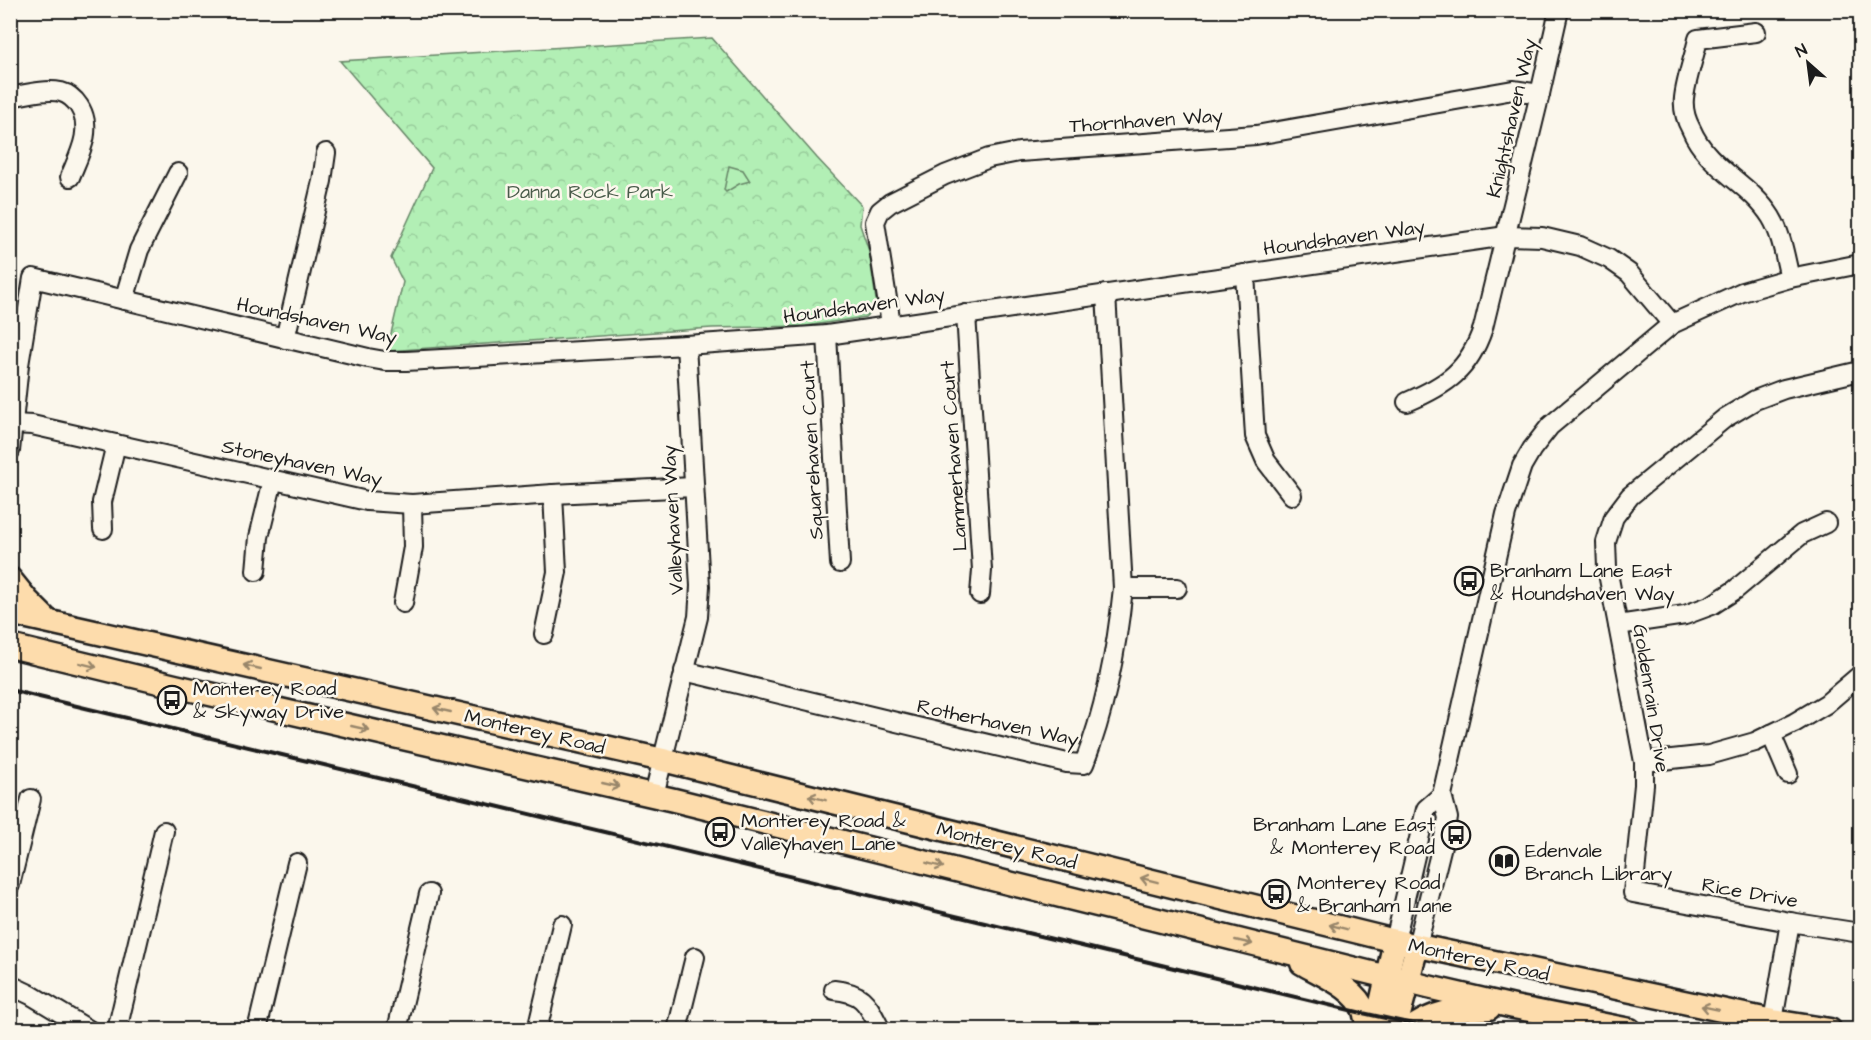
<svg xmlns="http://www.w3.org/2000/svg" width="1871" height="1040" font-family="'Architects Daughter',sans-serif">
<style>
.park{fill:url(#park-crowns);stroke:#678668;stroke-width:1.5}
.garden{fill:#b2efb5;stroke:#678668;stroke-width:1.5}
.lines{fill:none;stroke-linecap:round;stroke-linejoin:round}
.minor-casing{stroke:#1c1c1c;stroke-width:22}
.major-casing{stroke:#1c1c1c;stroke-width:27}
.minor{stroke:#fbf7ec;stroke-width:18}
.major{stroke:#fddcac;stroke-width:22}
.rail{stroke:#1c1c1c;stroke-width:4}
.oneway{stroke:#98866b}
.labels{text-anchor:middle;stroke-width:5;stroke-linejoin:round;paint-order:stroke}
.street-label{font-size:20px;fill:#1c1c1c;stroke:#fbf7ec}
.park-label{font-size:20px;fill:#495b4a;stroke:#fbf7ec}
.poi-label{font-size:20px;fill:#1c1c1c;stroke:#fbf7ec;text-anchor:start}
</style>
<defs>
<pattern id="park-crowns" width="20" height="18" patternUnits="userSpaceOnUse" patternTransform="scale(1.5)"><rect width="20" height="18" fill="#b2efb5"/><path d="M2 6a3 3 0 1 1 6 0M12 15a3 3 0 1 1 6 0" fill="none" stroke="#98cc9b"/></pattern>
</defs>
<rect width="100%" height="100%" fill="#fbf7ec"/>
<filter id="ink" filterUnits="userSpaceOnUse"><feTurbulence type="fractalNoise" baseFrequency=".0167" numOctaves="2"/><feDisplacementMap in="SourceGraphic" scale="12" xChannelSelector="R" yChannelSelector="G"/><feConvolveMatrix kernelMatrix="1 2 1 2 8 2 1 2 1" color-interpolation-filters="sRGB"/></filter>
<g filter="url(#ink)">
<polygon class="park" points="712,38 817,158 862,206 860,225 869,251 876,300 874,309 865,317 806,326 712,328 387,351 403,282 391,258 432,168 340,61"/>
<polygon class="garden" points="729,166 743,170 750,181 739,184 726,192 724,190"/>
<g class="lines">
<g class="minor-casing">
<g id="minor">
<path d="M1756 32 1698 39C1694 58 1686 79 1684 98 1683 108 1686 120 1691 129 1708 169 1749 182 1771 217 1782 235 1785 258 1790 278"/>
<path d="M10 97C27 94 45 89 61 92 69 94 75 100 79 106 94 129 79 155 70 177"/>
<polyline points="1245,274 1255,436 1266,461 1292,495"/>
<polyline points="124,300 139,250 178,173"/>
<polyline points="966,314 982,570 980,594"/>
<polyline points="891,324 875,222 880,211 890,203 945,175 989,158 1019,152 1256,135 1513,90 1540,94"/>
<polyline points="827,335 840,563"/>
<polyline points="285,339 322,181 326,153"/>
<polyline points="1860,371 1784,389 1755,400 1725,418 1630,496 1614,517 1606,542 1607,568 1644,762 1644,785 1633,893 1790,922 1860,933"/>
<path d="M1407 402C1447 385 1469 370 1483 328L1540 94 1559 10"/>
<polyline points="13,424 32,425 367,501 412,504 553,494 693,487"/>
<polyline points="10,451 19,365 33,278 368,358 385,361 406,361 686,345 827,335 1506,236 1542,237 1580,246 1609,259 1629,273 1672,324"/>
<polyline points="103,529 102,502 116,444"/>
<polyline points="256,571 259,537 273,480"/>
<polyline points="1123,588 1177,588"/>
<polyline points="403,603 413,547 412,504"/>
<polyline points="1618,625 1685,615 1712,605 1735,590 1802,534 1826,523"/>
<polyline points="544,634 557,572 553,494"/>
<path d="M684 671 1067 763 1084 764C1106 708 1117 647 1123 588L1106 294"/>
<polyline points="1771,734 1788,774"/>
<polyline points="1644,762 1709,755 1755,742 1794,723 1826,704 1860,675"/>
<polyline points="654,795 698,617 700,586 686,345"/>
<polyline points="10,885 31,799"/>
<polyline points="1395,941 1426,809 1442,795"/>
<polyline points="1417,946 1445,833 1448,818 1442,795 1506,514 1522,466 1532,449 1550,426 1672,324 1742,292 1790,278 1860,264"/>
<polyline points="10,985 31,995 89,1030"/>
<path d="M834 990C865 993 867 1004 881 1030"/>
<polyline points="1773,1021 1790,922"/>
<polyline points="117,1030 164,831"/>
<polyline points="257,1030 297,863"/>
<polyline points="397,1030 429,894"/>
<polyline points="537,1030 562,925"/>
<polyline points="677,1030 695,957"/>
</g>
</g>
<g class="major-casing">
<g id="major">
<polyline points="10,579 27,600 48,621"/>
<polyline points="10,613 663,760 1395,941 1773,1021 1830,1030"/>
<polyline points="10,646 175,686 674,800 1428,987 1514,1007 1630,1030"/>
<path d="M1302 963C1322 975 1356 988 1364 1011 1366 1017 1367 1023 1367 1030"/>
<polyline points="1375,1030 1395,941"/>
<polyline points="1395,1030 1417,946"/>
<path d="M1409 1030C1435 1010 1458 1010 1489 1008"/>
</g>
</g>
<use href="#minor" class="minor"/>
<use href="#major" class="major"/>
<polyline class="rail" points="10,690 1358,1012 1440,1030"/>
</g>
<defs><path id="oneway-shaft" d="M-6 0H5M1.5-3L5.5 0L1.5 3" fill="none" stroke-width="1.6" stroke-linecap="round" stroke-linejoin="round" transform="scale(1.5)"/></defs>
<g class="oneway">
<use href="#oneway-shaft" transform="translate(88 665) rotate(14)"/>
<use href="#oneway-shaft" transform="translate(252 667) rotate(-167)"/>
<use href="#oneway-shaft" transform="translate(442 710) rotate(-167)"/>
<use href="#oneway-shaft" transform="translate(360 728) rotate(13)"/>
<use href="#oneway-shaft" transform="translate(611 785) rotate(13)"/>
<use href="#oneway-shaft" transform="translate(817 798) rotate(-166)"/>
<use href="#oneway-shaft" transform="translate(935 865) rotate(14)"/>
<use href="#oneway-shaft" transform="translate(1149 880) rotate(-166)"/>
<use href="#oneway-shaft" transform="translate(1338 927) rotate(-166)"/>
<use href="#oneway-shaft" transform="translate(1244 942) rotate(13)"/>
<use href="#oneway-shaft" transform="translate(1710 1008) rotate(-168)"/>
</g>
</g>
<defs>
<g id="bus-ring" transform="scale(1.5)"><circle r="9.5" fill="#fbf7ec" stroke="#1c1c1c" stroke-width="1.5"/><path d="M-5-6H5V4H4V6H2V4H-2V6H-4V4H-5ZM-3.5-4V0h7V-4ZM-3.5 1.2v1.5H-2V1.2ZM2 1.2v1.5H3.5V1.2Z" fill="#1c1c1c"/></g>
<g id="library-ring" transform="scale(1.5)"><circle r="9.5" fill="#fbf7ec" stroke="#1c1c1c" stroke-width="1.5"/><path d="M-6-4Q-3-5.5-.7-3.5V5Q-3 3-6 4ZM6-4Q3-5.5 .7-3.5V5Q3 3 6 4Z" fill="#1c1c1c"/></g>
</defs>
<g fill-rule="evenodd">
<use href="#bus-ring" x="1469" y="581"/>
<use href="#bus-ring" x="172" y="700"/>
<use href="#bus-ring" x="720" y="832"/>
<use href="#bus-ring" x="1456" y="835"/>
<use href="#library-ring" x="1504" y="861"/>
<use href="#bus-ring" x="1276" y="894"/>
</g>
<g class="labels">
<g class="street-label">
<text transform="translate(1511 118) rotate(-77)" y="7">Knightshaven Way</text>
<text transform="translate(1146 120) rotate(-4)" y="7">Thornhaven Way</text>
<text transform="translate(1344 237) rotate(-8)" y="7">Houndshaven Way</text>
<text transform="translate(864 305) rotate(-8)" y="7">Houndshaven Way</text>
<text transform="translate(317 320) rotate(12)" y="7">Houndshaven Way</text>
<text transform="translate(811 450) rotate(-93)" y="7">Squarehaven Court</text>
<text transform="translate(953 456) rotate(-94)" y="7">Lammerhaven Court</text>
<text transform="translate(302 462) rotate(12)" y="7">Stoneyhaven Way</text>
<text transform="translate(672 520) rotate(-93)" y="7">Valleyhaven Way</text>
<text transform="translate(1652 698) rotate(81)" y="7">Goldenrain Drive</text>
<text transform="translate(998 722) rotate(12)" y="7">Rotherhaven Way</text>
<text transform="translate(535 731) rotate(13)" y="7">Monterey Road</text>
<text transform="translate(1007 845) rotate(14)" y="7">Monterey Road</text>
<text transform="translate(1750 892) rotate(10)" y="7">Rice Drive</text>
<text transform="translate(1479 959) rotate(12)" y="7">Monterey Road</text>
</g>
<g class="park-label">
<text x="590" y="198">Danna Rock Park</text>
</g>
<g class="poi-label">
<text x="1490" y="577">Branham Lane East<tspan x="1490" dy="23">&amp; Houndshaven Way</tspan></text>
<text x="193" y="695">Monterey Road<tspan x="193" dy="23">&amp; Skyway Drive</tspan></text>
<text x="741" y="827">Monterey Road &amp;<tspan x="741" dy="23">Valleyhaven Lane</tspan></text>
<text x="1435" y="831" text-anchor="end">Branham Lane East<tspan x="1435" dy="23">&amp; Monterey Road</tspan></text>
<text x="1525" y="857">Edenvale<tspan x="1525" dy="23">Branch Library</tspan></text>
<text x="1297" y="889">Monterey Road<tspan x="1297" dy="23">&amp; Branham Lane</tspan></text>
</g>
</g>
<rect width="1871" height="1040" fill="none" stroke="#fbf7ec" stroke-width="36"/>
<rect x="18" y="18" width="1835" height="1004" fill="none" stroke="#1c1c1c" stroke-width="2" filter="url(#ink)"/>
<g transform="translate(1808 63) rotate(332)" stroke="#fbf7ec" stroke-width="4.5" paint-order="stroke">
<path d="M0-4.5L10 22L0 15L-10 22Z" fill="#1c1c1c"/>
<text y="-9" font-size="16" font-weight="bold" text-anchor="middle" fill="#1c1c1c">N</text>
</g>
</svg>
